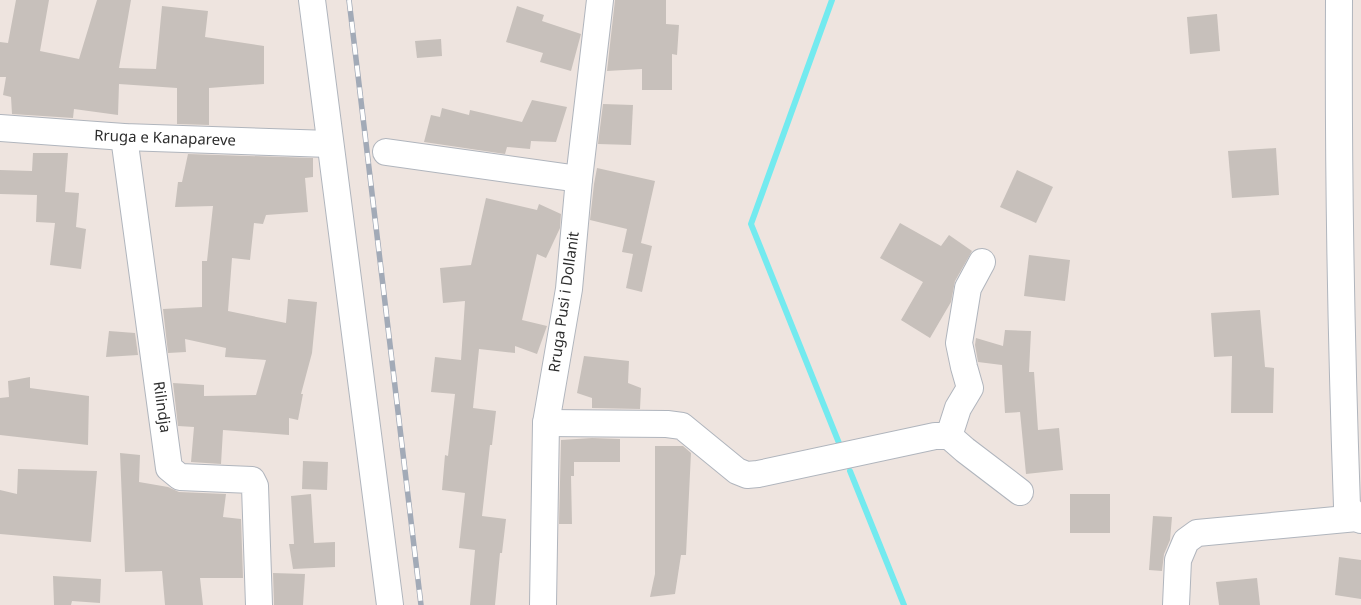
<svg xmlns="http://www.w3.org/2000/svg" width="1361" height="605" font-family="'Noto Sans',sans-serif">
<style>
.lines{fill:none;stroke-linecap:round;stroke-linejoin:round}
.stream{stroke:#73eaef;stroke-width:6}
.building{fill:#c7c0bb}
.minor-casing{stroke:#b0b5bd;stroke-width:28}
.minor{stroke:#fff;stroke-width:26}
.rail-casing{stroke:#a2aab7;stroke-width:5.5}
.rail{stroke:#fff;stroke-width:4;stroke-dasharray:11;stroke-linecap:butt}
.labels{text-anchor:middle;stroke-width:4.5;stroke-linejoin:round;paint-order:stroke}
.street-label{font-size:15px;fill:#2d2d2d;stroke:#fff}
</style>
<rect width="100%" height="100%" fill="#eee4df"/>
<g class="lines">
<g class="stream">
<polyline points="832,0 751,224 839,443"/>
<polyline points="850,471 904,605"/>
</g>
</g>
<g class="building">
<polygon points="16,0 49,0 40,51 79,59 97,0 131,0 119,68 156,69 162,6 208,11 205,37 264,46 264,84 209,88 209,125 177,124 177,88 119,84 118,115 74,109 73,118 12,114 11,97 3,95 6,77 0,77 0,42 8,43"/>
<polygon points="615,0 666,0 666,24 679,25 677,55 672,54 672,90 642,90 642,69 607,71"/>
<polygon points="517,6 544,15 542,21 581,34 571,71 540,62 543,53 506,42"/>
<polygon points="1217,14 1220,51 1190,54 1187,17"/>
<polygon points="441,39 442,56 417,58 415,41"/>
<polygon points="532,100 567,107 556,142 531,141 530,149 507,147 505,154 424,142 431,115 440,117 442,108 469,115 470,110 522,122"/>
<polygon points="603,104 633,105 631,145 598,144"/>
<polygon points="1276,148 1279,195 1232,198 1228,151"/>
<polygon points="33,153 68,153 65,192 79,193 76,227 86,229 81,269 50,265 55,223 36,222 37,195 0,194 0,170 32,171"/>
<polygon points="188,154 313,158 313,177 305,178 308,212 266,215 263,224 254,223 250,260 232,258 228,311 286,323 288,299 317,302 312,353 301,394 303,394 298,420 289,418 289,435 223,430 221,464 191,462 194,427 178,426 173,383 204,385 204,396 256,395 266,360 225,357 226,348 185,339 186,352 168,353 163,309 202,307 202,261 207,261 213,206 175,207 178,182 182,182"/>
<polygon points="597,168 655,181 641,243 652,246 642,292 626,288 633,254 622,252 627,229 590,220 594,184"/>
<polygon points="1017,170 1053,187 1036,223 1000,207"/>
<polygon points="486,198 537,210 539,204 561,214 560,228 546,258 537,254 522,320 547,326 537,354 515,346 515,353 479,349 473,408 496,411 492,445 490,445 482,516 506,519 502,553 500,553 495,605 470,605 475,550 459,548 465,493 442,490 445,455 448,456 455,394 431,392 435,357 461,360 465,301 443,303 440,268 471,265"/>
<polygon points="900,223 941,246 949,235 972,251 955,281 951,302 930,338 901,320 923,282 880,258"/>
<polygon points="1029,255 1070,260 1065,301 1024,296"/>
<polygon points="1260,310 1265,367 1274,368 1273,413 1231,413 1232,356 1214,357 1211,313"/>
<polygon points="1005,330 1031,331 1029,372 1034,372 1038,430 1059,428 1063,470 1026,474 1020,412 1005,413 1002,365 978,362 975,345 976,338 1003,346"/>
<polygon points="109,331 135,333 138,355 106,357"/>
<polygon points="584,356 629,361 628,383 641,388 640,409 592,408 592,398 577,393"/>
<polygon points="30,377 30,388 89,396 88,445 0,435 0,398 9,397 8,381"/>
<polygon points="592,438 620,439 620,462 574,462 574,476 571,476 572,524 559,524 561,440"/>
<polygon points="655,446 683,446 691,453 686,555 681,555 675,594 650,597 655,574"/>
<polygon points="120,453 140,455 139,482 168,487 179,492 226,494 223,517 241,519 243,578 200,578 203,605 165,605 162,571 125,572"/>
<polygon points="303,461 328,462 327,490 302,489"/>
<polygon points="18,469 97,471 91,542 0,534 0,490 17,494"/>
<polygon points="311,494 314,543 335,542 335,567 293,569 289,544 294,544 291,496"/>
<rect x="1070" y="494" width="40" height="39"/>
<polygon points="1153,516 1172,517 1170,540 1164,554 1162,571 1149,570"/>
<polygon points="1339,557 1361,560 1361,599 1335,595"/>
<polygon points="273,573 305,574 303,605 274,605"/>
<polygon points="53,576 101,579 100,603 72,601 71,605 54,605"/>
<polygon points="1257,578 1260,605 1219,605 1216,582"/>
</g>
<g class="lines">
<g class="minor-casing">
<g id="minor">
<polyline points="312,0 390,605"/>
<path d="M1339 0C1338 169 1341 337 1347 506L1357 518 1361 520"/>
<polyline points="0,128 124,137 330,144"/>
<polyline points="124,137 169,468 180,477 252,480 255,486 259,605"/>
<polyline points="386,152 579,179"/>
<polyline points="546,423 667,424 682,426 737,471 747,475 758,474 935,436 949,436 965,450 1020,492"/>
<polyline points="949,436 958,408 970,388 964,367 959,343 968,288 982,262"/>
<polyline points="543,605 546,423 569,289 579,179 600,0"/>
<polyline points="1176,605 1178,560 1186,541 1197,533 1357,518"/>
</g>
</g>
<use href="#minor" class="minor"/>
<g class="rail-casing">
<polyline id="rail" points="349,0 421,605"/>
</g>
<use href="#rail" class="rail"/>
</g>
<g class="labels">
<g class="street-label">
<text transform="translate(165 138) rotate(2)" y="5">Rruga e Kanapareve</text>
<text transform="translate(564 302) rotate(-82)" y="5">Rruga Pusi i Dollanit</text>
<text transform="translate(162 407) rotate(82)" y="5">Rilindja</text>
</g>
</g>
</svg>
